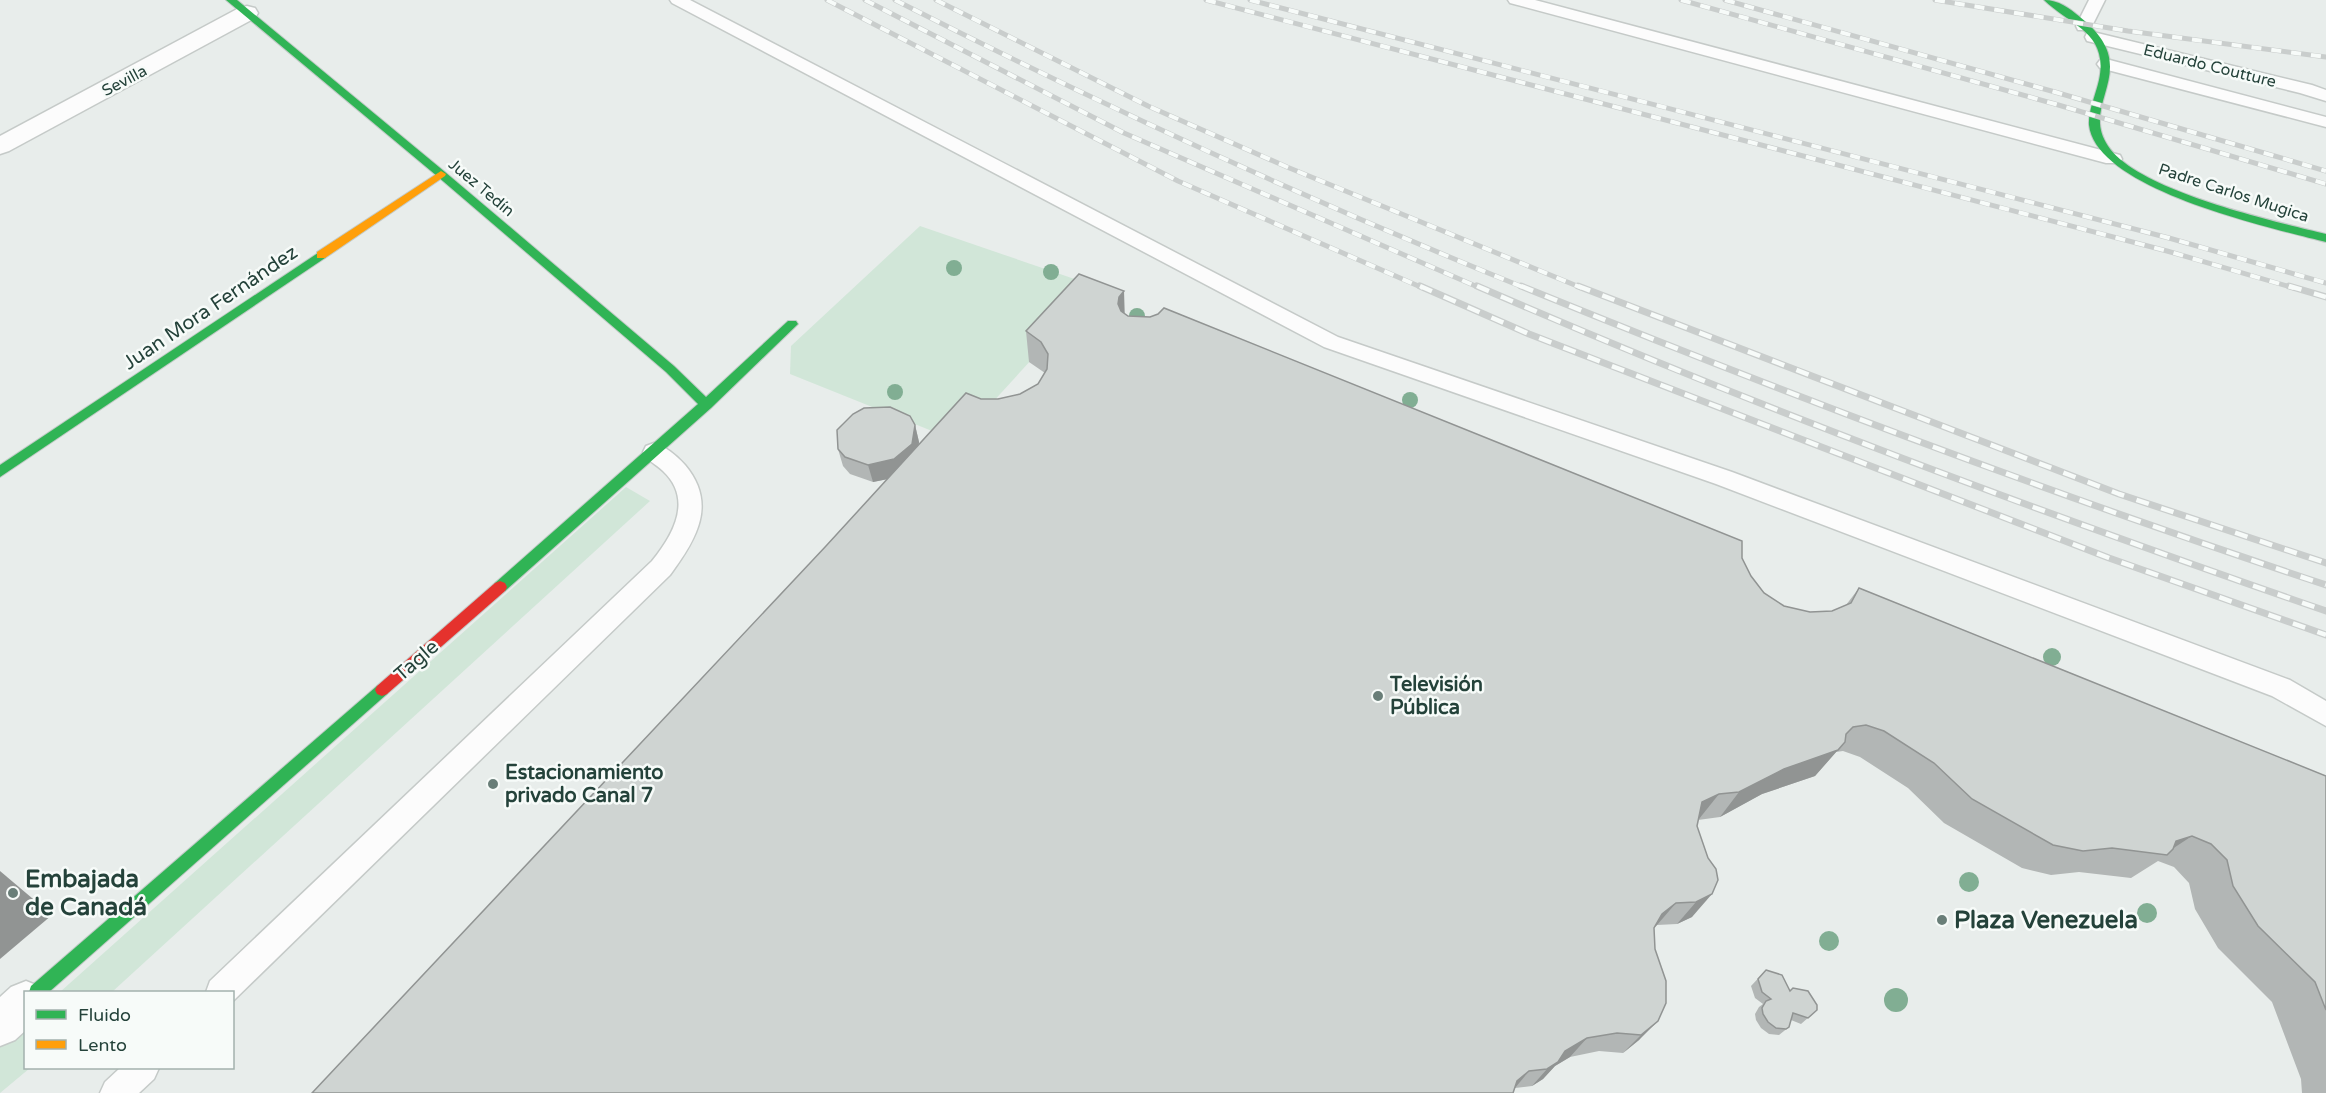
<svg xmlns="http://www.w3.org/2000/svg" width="2326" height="1093" font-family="'Varela Round',sans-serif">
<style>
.green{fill:#d1e6d8}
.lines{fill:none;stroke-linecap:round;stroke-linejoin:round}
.lane-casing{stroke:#c5cac8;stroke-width:3}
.street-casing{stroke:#c5cac8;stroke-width:3}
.fast-casing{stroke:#c3cbc8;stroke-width:2}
.slow-casing{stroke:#c3cbc8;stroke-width:2}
.jam-casing{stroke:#c3cbc8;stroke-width:2}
.lane{fill:#fcfcfc;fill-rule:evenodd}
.street{fill:#fcfcfc;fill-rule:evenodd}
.fast{fill:#30b455;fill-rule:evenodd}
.slow{fill:#ff9f0a;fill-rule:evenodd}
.jam{fill:#e5322d;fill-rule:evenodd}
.rail-far1-casing{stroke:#c9cdcc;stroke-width:5}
.rail-casing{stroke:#c9cdcc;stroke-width:7}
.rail-far1{stroke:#f7fbf9;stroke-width:4;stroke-dasharray:10;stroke-linecap:butt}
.rail{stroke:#f7fbf9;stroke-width:4.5;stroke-dasharray:13;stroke-linecap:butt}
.tree{fill:#81ae93}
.wall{fill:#b2b6b5}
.shaded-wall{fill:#919493}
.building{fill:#cfd4d2;stroke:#919493;stroke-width:1.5}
.poi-dot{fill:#697e78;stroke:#f7fbf9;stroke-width:2}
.labels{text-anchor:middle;stroke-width:5;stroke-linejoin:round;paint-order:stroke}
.far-street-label{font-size:16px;fill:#24423a;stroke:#f7fbf9}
.street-label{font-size:20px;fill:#24423a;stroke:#f7fbf9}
.poi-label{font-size:20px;font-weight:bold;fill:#24423a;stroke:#f7fbf9;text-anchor:start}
.near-poi-label{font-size:24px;font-weight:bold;fill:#24423a;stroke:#f7fbf9;text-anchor:start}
</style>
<rect width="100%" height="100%" fill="#e8edeb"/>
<g class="green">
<polygon points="920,226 1098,287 957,441 790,374 791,346"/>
<polygon points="626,487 650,501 112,992 60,992"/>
<polygon points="25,1024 26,1068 30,1068 0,1093 0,1047"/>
</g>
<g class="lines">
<g class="lane-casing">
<g id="lane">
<polygon points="670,0 690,0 1338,337 1732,472 2290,680 2326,701 2326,726 2272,696 1716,484 1324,347 672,3"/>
<polygon points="1508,0 1535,0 2120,155 2122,159 2120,163 2106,163 1510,3"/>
<polygon points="2089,0 2105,0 2090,30 2078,30 2076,26"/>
<polygon points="2093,32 2312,85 2326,90 2326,101 2300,93 2087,41 2085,37 2087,33"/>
<polygon points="2106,59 2326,117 2326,127 2100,68 2097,64 2100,60"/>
<path d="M654 443C666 447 676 455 685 465 718 504 696 540 670 575L232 1002V992H206L210 981 652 561C674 534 693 499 663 471 656 464 647 461 643 452L646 446Z"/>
<polygon points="120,1068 159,1068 154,1079 139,1093 100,1093 105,1082"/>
</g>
</g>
<g class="street-casing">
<g id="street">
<polygon points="247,6 255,8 258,13 255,18 9,151 0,154 0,136 239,8"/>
<polygon points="26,981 41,987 43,992 26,992 26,1030 15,1040 0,1046 0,997 11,987"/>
</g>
</g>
<g class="fast-casing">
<g id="fast">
<polygon points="226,0 237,0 445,172 674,366 706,397 788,321 796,321 798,324 711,408 505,591 495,591 493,587 495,583 698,404 666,372 437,176"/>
<path d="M2044 0C2059 0 2069 8 2080 17 2146 69 2078 102 2108 146 2138 191 2273 221 2326 234V242C2272 228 2096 190 2089 125 2088 111 2096 94 2099 80 2109 33 2071 26 2044 0Z"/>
<polygon points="321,251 327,255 325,258 0,477 0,465"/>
<polygon points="382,684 387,686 389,690 387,694 49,992 29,992 31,986 377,686"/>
</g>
</g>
<g class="slow-casing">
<polygon id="slow" points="441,171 446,174 445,176 325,258 317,258 317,252"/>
</g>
<g class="jam-casing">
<polygon id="jam" points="500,581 505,583 507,587 505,591 387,694 382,696 377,694 375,690 377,686 495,583"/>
</g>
<use href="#lane" class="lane"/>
<use href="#street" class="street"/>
<use href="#fast" class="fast"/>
<use href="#slow" class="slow"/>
<use href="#jam" class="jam"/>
<g class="rail-far1-casing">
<g id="rail-far1">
<polyline points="827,0 1178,181 1423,288"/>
<polyline points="865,0 1124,133 1480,288"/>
<path d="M895 0C1101 105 1310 201 1525 288"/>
<polyline points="936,0 1148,106 1287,167 1582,288"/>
<polyline points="1206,0 2167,251 2294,288"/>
<polyline points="1250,0 2169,238 2326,283"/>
<polyline points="1681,0 2055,104 2326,184"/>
<polyline points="1725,0 2055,92 2326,171"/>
<polyline points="1935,0 2128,31 2326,57"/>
</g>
</g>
<g class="rail-casing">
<g id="rail">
<polyline points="1420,286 1529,334 2109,558 2326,635"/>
<path d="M1477 286C1755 407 2040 512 2326 611"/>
<path d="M1521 286C1786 394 2055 495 2326 585"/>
<polyline points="1578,286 2119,494 2326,563"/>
<polyline points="2289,286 2326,297"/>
</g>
</g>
<use href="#rail-far1" class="rail-far1"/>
<use href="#rail" class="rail"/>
</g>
<g class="tree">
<circle cx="954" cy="268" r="8"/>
<circle cx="1051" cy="272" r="8"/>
<circle cx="1137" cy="316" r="8"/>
<circle cx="895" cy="392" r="8"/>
<circle cx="1410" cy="400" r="8"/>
<circle cx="2052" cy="657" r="9"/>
<circle cx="1969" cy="882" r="10"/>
<circle cx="2147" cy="913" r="10"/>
<circle cx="1829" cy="941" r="10"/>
<circle cx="1896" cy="1000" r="12"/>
</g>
<g class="wall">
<polygon points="1124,291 1124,313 1128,316 1742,558 1751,576 1764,593 1784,606 1810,612 1832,611 1846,605 1859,588 2326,776 2326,1093 2302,1093 2301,1079 2272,1002 2218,948 2195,909 2189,883 2174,867 2158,861 2131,878 2079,872 2051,875 2022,868 1944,823 1908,788 1860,757 1843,751 1836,752 1815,776 1762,794 1720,817 1698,820 1697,826 1708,858 1692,917 1677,924 1657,925 1654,928 1655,949 1666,1003 1639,1040 1623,1053 1599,1051 1570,1057 1555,1066 1543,1079 1532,1086 1515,1088 826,546 888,479 873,482 850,474 843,466 838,449 915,425 919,442 918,445 981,399 998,399 1020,394 1038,384 1045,373 1029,362 1026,331"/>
<polygon points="1766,970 1790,991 1817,1010 1801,1024 1791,1020 1789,1027 1779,1035 1769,1034 1761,1028 1756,1020 1755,1014 1759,1007 1763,1004 1755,998 1751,986"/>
</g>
<g class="shaded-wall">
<polygon points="1124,291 1125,323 1118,304 1119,297"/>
<polygon points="915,425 919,442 917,461 898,477 873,482 868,465"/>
<polygon points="1853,727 1831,752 1845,742 1815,776 1762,794 1720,817 1739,792 1846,734"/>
<polygon points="1719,794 1699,819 1683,826 1702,802"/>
<polygon points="2192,836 2163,855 2176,841"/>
<polygon points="0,871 52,915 0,959"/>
<polygon points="1712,894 1692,917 1677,924 1696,902"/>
<polygon points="1676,903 1657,925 1644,936 1662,914"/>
<polygon points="1658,1021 1639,1040 1623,1053 1641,1035"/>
<polygon points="1587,1038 1570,1057 1555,1066 1543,1079 1532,1086 1547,1069 1565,1051"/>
<polygon points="1529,1071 1515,1088 1509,1093 1517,1081"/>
</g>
<g class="building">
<polygon points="1079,274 1124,291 1119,297 1118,304 1121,311 1128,316 1150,317 1158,314 1164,308 1742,541 1742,558 1751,576 1764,593 1784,606 1810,612 1832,611 1851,603 1859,588 2326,776 2326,1010 2315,982 2258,926 2233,886 2227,860 2211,844 2192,836 2176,841 2173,849 2167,855 2112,848 2083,851 2053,845 1972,799 1934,763 1884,731 1866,725 1853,727 1846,734 1845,742 1838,750 1784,769 1739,792 1719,794 1702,802 1697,826 1708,858 1716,869 1718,880 1712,894 1696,902 1676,903 1662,914 1654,928 1655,949 1666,981 1666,1003 1658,1021 1641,1035 1617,1033 1587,1038 1565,1051 1558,1062 1547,1069 1529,1071 1517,1081 1513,1093 312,1093 826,546 966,393 981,399 998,399 1020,394 1038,384 1047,369 1048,354 1041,342 1026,331"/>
<polygon points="890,407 910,416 915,425 912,444 894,459 868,465 845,457 838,449 837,430 853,414 864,408"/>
<polygon points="1766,970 1782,975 1790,991 1793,988 1808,991 1817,1005 1817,1010 1808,1018 1793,1013 1789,1027 1786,1029 1776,1028 1768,1022 1763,1014 1762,1008 1766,1001 1771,999 1762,992 1758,979"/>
</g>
<g class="poi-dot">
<circle cx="1378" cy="696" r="6"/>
<circle cx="493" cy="784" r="6"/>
<circle cx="13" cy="893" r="6"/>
<circle cx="1942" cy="920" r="6"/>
</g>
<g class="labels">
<g class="far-street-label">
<text transform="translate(2210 65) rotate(14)" y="6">Eduardo Coutture</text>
<text transform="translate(124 80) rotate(-28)" y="6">Sevilla</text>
<text transform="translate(482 187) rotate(40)" y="6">Juez Tedín</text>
<text transform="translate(2234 192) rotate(18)" y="6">Padre Carlos Mugica</text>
</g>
<g class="street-label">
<text transform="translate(210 307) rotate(-34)" y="7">Juan Mora Fernández</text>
<text transform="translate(416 660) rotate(-41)" y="7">Tagle</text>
</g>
<g class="poi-label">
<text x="1390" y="691">Televisión<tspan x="1390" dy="23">Pública</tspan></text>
<text x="505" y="779">Estacionamiento<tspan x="505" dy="23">privado Canal 7</tspan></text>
</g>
<g class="near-poi-label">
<text x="25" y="887">Embajada<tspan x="25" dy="28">de Canadá</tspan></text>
<text x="1954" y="928">Plaza Venezuela</text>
</g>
</g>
<rect x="24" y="991" width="210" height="78" fill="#f7fbf9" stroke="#a3b1ad" stroke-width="1.5"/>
<rect x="36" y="1010" width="30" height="9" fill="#30b455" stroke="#a3b1ad" stroke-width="1.5"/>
<text x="78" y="1021" font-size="18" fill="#24423a">Fluido</text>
<rect x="36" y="1040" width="30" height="9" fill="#ff9f0a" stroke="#a3b1ad" stroke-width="1.5"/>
<text x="78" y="1051" font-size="18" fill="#24423a">Lento</text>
</svg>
